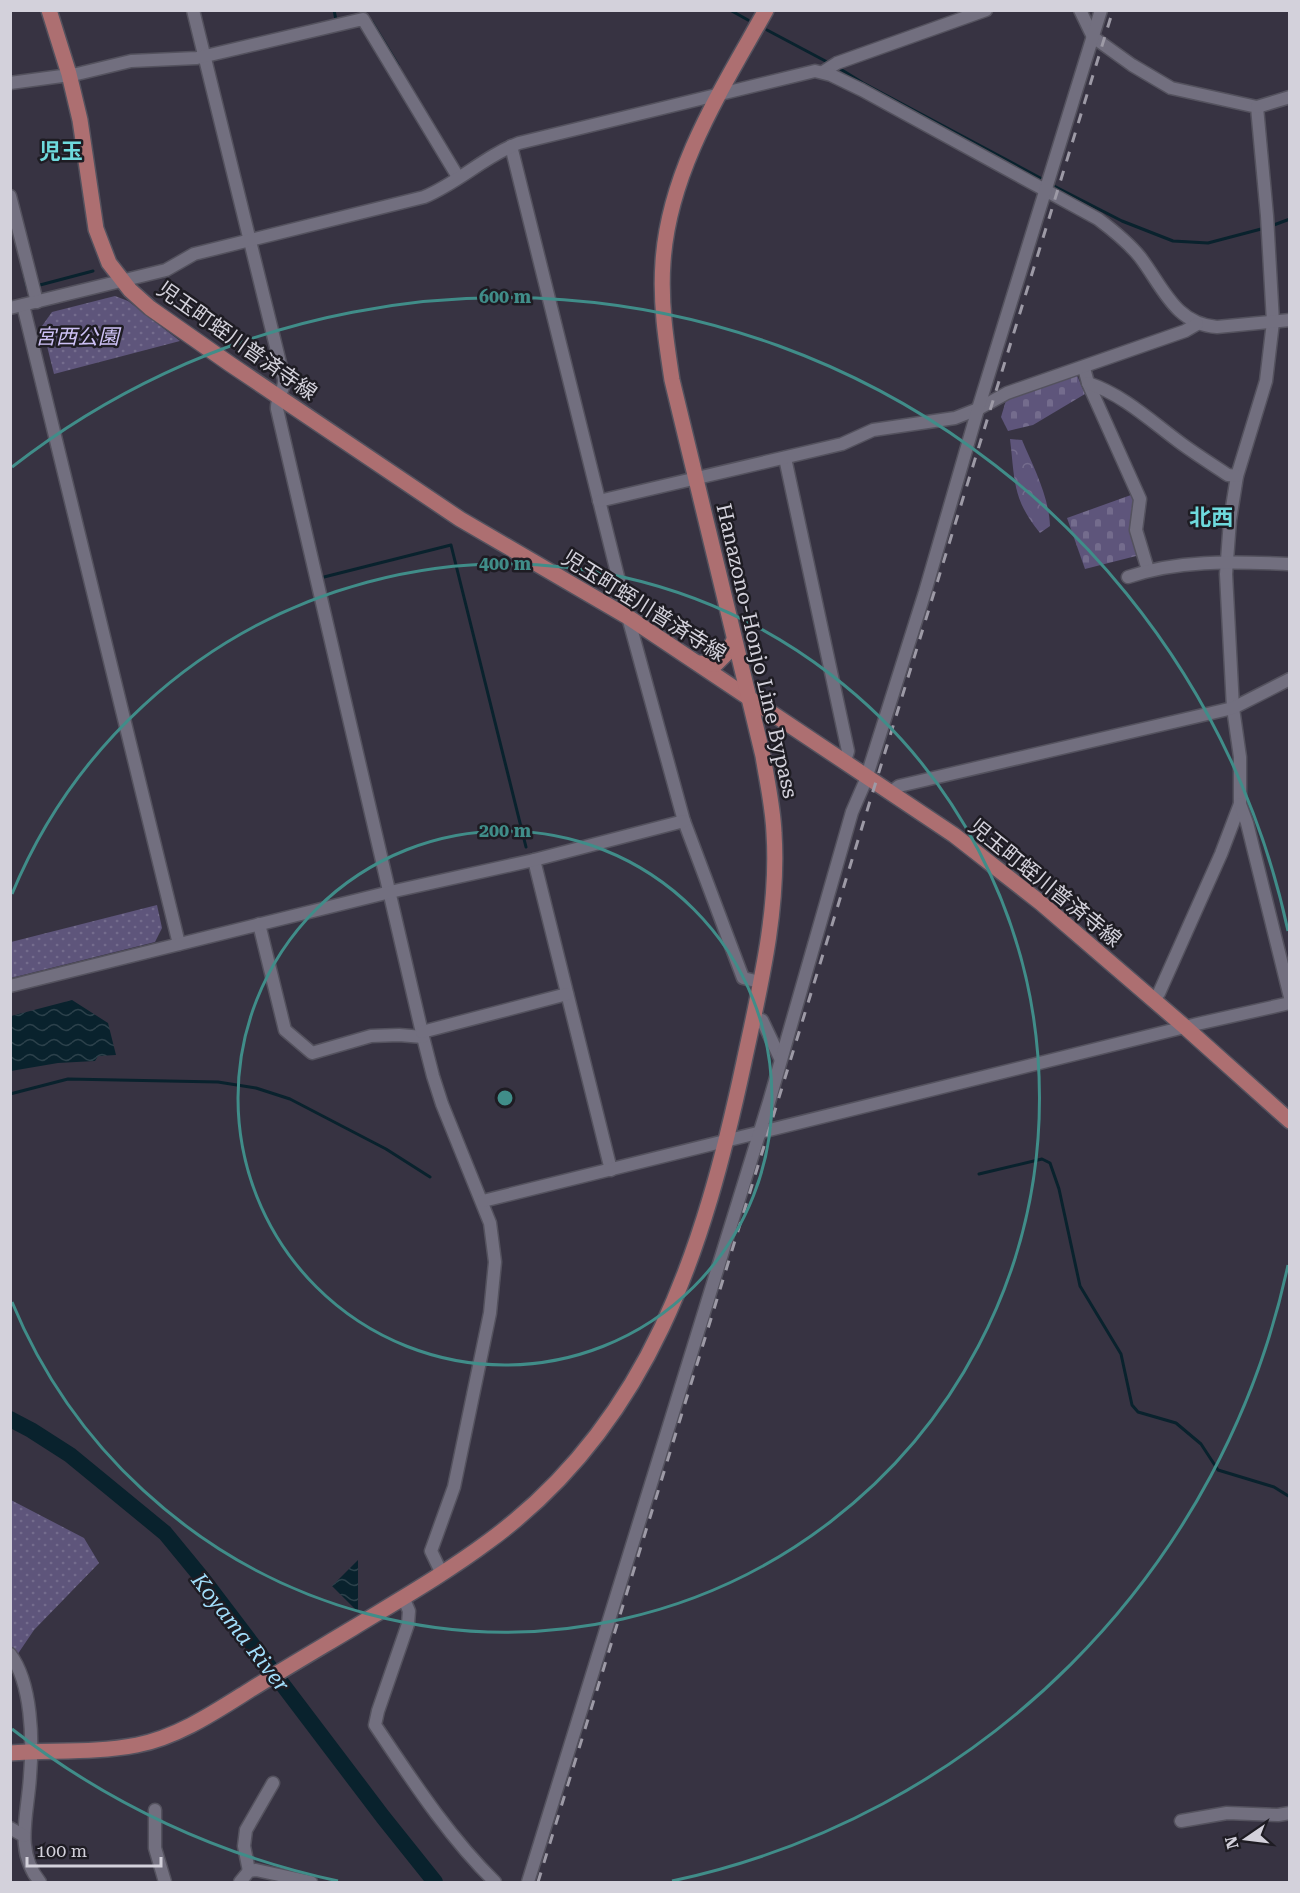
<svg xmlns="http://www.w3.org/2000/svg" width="1300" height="1893" font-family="'Roboto Serif','Noto Sans JP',serif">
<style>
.forest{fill:url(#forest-crowns)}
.cemetery{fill:url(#cemetery-stones)}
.park{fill:url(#park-dots)}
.water{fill:url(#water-waves)}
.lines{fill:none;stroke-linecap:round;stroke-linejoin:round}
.stream{stroke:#09222d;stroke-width:3}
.river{stroke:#09222d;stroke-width:16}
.minor-casing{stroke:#54525e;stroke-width:15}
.major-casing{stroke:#54525e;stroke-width:18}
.minor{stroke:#726f7f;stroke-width:12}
.major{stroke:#ad6f71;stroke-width:15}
.rail{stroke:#9d9aa6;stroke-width:3;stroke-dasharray:10 10;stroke-linecap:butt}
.ring{fill:none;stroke:#408d89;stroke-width:3}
.labels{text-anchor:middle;stroke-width:5;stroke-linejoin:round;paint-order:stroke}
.park-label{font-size:21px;font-style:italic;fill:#cdc1f5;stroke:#1e1c23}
.street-label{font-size:21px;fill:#d3d1db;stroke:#1e1c23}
.neighbourhood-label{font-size:22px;font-weight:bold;fill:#6edadd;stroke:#1e1c23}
.water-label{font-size:22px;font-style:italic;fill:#a2defb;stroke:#1e1c23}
.centre{fill:#408d89;stroke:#1e1c23;stroke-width:3}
.ring-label{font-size:18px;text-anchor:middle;font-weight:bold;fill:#408d89;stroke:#1e1c23;stroke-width:5;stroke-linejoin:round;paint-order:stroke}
</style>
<defs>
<pattern id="forest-crowns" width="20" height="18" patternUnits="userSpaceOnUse" patternTransform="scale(1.5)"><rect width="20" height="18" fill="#5e557b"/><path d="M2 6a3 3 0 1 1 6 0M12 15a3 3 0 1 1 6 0" fill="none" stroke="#746c8d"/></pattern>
<pattern id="cemetery-stones" width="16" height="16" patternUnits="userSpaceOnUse" patternTransform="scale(1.5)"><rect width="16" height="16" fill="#5e557b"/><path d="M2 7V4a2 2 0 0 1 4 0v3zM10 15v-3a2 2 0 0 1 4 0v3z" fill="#746c8d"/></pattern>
<pattern id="park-dots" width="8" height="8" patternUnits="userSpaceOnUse" patternTransform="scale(1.5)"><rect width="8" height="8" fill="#5e557b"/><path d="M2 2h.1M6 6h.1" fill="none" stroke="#746c8d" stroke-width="1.8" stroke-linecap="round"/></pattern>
<pattern id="water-waves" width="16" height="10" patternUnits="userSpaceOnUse" patternTransform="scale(1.5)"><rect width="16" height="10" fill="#09222d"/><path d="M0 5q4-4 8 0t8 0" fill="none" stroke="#2c414b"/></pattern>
</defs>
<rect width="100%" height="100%" fill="#373342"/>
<path class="forest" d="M1010 439 1022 440C1033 466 1049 496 1050 526L1040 533C1012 499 1015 480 1010 439Z"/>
<g class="cemetery">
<polygon points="1076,373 1085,394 1033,425 1008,431 1001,417 1007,397"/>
<polygon points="1131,495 1135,504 1140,555 1085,569 1067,518"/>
</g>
<g class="park">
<polygon points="115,296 128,301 180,341 54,374 42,326 52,312"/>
<polygon points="157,905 162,928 155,942 11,978 11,942"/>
<polygon points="11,1500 84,1538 99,1563 34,1630 11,1664"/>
</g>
<g class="water">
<polygon points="72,1000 108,1023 116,1055 98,1056 95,1061 58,1063 11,1071 11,1016"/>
<polygon points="358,1560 358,1612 332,1586"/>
</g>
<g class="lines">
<g class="stream">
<polyline points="334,10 336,20"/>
<polyline points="730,10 748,20"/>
<polyline points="372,22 398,65"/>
<polyline points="767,30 831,64"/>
<polyline points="837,67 863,83 1044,180"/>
<polyline points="1050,184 1122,221 1173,241 1208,243 1265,228"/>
<polyline points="1271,226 1290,219"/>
<polyline points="24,274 27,287"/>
<polyline points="40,285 93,271"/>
<polyline points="324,577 451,545 526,847"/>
<polyline points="10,1094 68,1079 218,1082 256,1088 290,1099 386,1149 430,1177"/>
<polyline points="979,1174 1042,1159 1050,1163 1059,1189 1080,1286 1121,1354 1132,1405 1138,1412 1176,1423 1201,1444 1218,1470 1274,1487 1290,1497"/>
</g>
<polyline class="river" points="10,1419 31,1430 70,1455 165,1533 202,1578 383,1817 435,1882"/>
<g class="minor-casing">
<g id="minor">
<path d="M193 10 284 379C285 391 276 397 277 409L423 1037 433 1076 442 1104 490 1223 495 1262 490 1313 454 1487 431 1551 442 1574"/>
<polyline points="1080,10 1093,37 1132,65 1171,88 1257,107 1267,216 1273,322 1266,381 1237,476 1230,520 1226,574 1233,708 1240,757 1240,804 1221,854 1159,993 1153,1000"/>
<polyline points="823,72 837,63 986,10"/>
<polyline points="10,83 77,74 131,61 197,58 363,19 458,177"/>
<polyline points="1257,107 1290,97"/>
<polyline points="511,146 628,617 684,821 743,978 760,982"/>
<polyline points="10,196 37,302"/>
<polyline points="23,305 179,944"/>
<path d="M10 308 166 270 194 254 424 197C458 183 485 156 519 143L815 71 831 75 862 90 1098 219C1114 231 1128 242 1140 257 1163 287 1175 324 1217 327L1290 320"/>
<polyline points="1084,368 1088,383 1140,499 1136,530 1148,570"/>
<path d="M1088 383C1124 395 1152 422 1182 444 1197 455 1213 465 1228 475L1237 476"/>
<polyline points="785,458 848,751 845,761"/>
<polyline points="599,501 842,444 873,430 955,418 978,409 1007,393 1185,331 1197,324"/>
<path d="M1128 577C1180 559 1235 562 1290 564"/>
<polyline points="891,792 899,786 1233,708 1290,679"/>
<polyline points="1240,804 1247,823 1290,997"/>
<polyline points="534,860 611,1170"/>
<polyline points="259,924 285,1030 312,1053 371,1036 399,1035 423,1037"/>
<polyline points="10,986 390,892 534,860 684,821"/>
<polyline points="753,1018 762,1020 780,1058"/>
<polyline points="422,1032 567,994"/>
<polyline points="483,1201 1197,1024 1290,1003"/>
<path d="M403 1597 409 1611 408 1624 378 1711 375 1725C412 1780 448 1836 495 1882"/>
<path d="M10 1654C32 1683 33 1740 30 1776 28 1814 14 1851 40 1882"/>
<polyline points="155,1810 155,1848 165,1882"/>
<polyline points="1181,1821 1227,1813 1278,1815 1290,1813"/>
<polyline points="10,1828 24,1836"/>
<polyline points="249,1871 244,1846 246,1830 273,1783"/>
<polyline points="240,1882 249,1871 256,1870 311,1882"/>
<polyline points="528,1882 769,1102 852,812 865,782 925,592 978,409 1101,10"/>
</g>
</g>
<g class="major-casing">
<g id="major">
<polyline points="49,10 69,74 80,120 96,229 109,263 130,290 150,308 230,364 460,519 628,617 954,835 1041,903 1185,1027 1290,1121"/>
<polyline points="698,663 716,664 727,653 734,640"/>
<path d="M10 1753C53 1750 95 1753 137 1745 178 1737 215 1712 250 1690 284 1669 318 1649 353 1628 399 1600 446 1573 489 1541 650 1423 704 1249 744 1062 760 987 779 910 774 833 773 807 767 781 763 756L672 380C666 341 660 302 663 262 669 170 722 89 766 10"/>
</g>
</g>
<use href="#minor" class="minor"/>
<use href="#major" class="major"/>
<polyline class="rail" points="538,1882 1113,10"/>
</g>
<g class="ring">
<circle cx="505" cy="1098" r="267"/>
<path d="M12 894A534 534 0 1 1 12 1302"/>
<path d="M1288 1265A801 801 0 0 1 672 1881M338 1881A801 801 0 0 1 12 1729M12 467A801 801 0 0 1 1288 931"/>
</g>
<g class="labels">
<g class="park-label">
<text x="77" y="344">宮西公園</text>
</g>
<g class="street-label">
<text transform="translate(237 341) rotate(35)" y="7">児玉町蛭川普済寺線</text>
<text transform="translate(644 606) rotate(32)" y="7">児玉町蛭川普済寺線</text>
<text transform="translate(757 651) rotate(77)" y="7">Hanazono-Honjo Line Bypass</text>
<text transform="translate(1045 883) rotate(39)" y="7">児玉町蛭川普済寺線</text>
</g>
<g class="neighbourhood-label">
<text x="61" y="159">児玉</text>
<text x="1211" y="525">北西</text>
</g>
<g class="water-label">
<text transform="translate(241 1632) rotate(52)" y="8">Koyama River</text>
</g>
</g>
<circle cx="505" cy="1098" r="9" class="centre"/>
<g class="ring-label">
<text x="505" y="303">600 m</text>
<text x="505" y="570">400 m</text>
<text x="505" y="837">200 m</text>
</g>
<rect width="1300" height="1893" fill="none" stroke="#d3d1db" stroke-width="24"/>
<g transform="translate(1246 1839) rotate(256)" stroke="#1e1c23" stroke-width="4.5" paint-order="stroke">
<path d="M0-4.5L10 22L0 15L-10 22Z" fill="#d3d1db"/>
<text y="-9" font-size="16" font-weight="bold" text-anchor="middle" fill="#d3d1db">N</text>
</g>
<path d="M27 1857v9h134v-9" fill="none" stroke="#d3d1db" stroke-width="3"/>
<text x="36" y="1857" font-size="18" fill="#d3d1db" stroke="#1e1c23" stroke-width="4.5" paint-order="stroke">100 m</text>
</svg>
